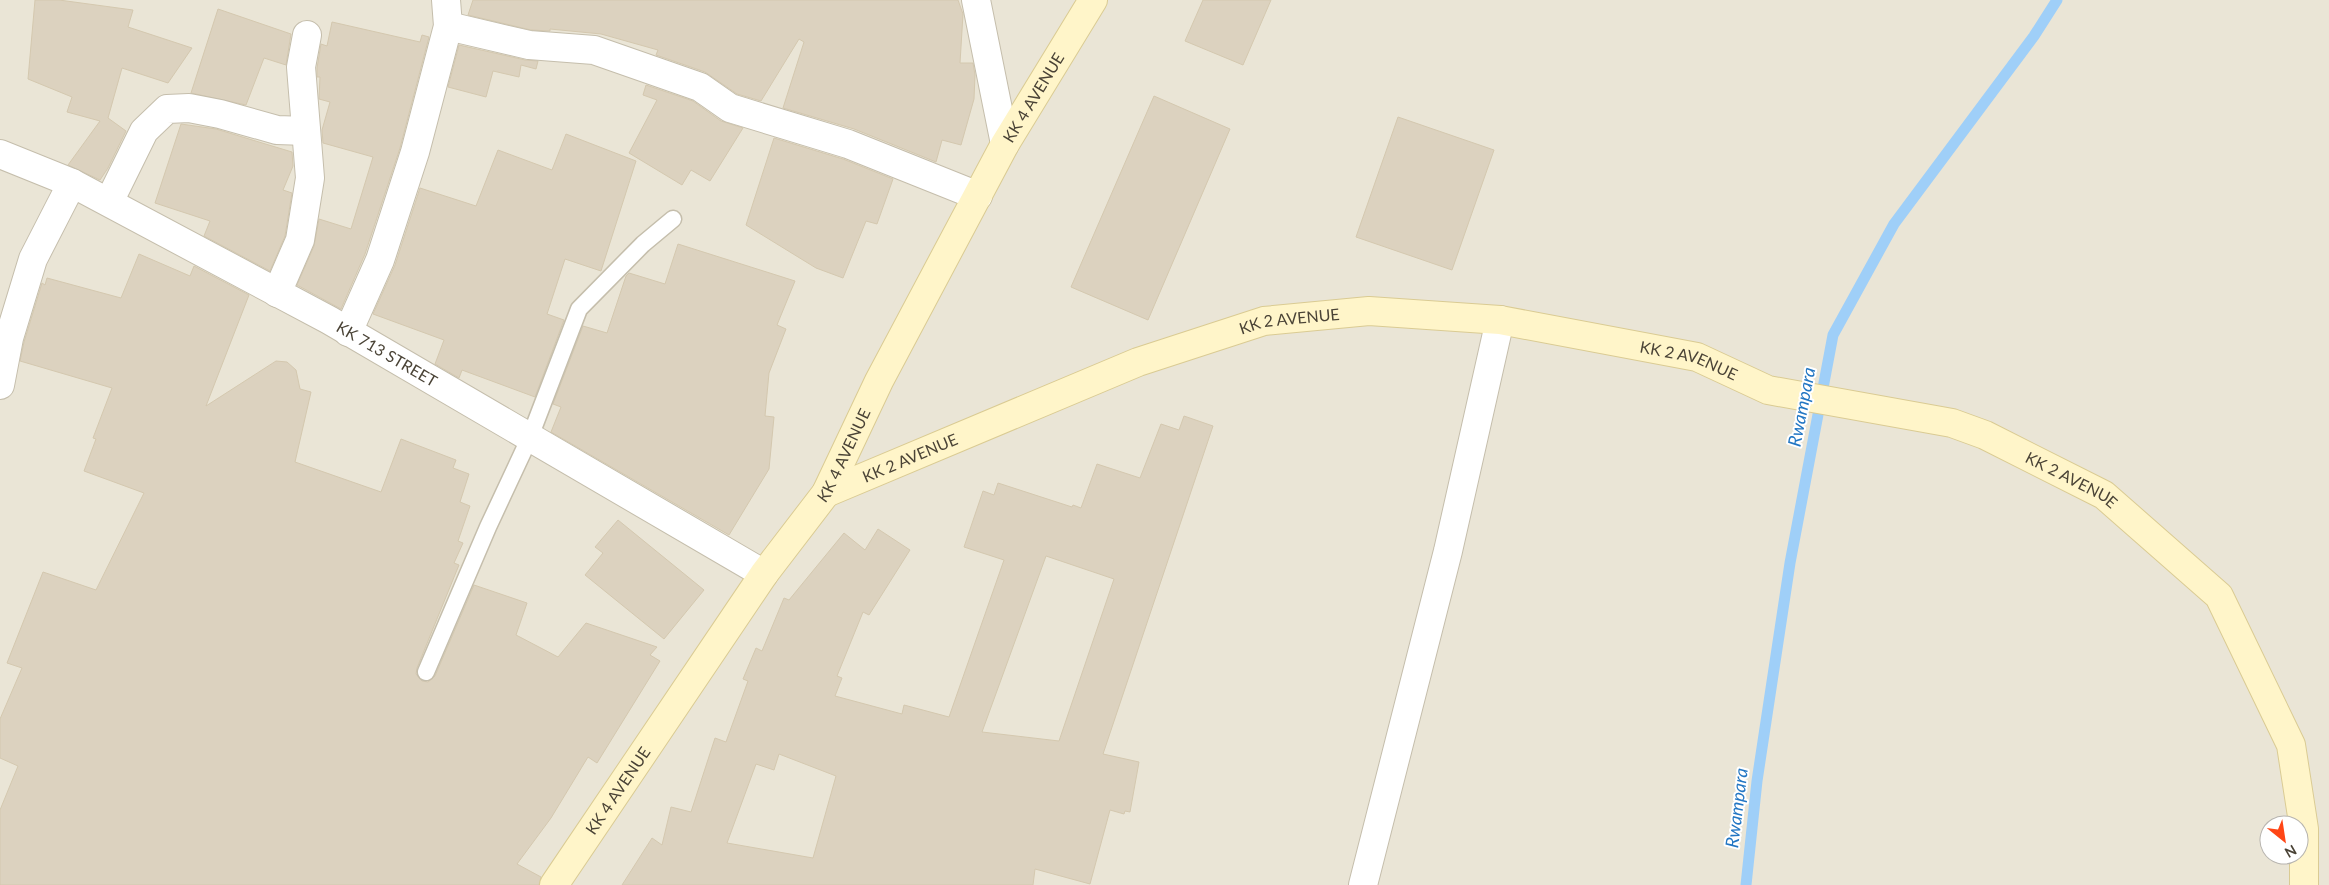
<svg xmlns="http://www.w3.org/2000/svg" width="2329" height="885" font-family="Lato,sans-serif">
<style>
.residential{fill:#eae5d6;fill-rule:evenodd}
.lines{fill:none;stroke-linecap:round;stroke-linejoin:round}
.stream{stroke:#9fcff8;stroke-width:11}
.building{fill:#dcd2bf;stroke:#d4c8af;fill-rule:evenodd}
.service-casing{stroke:#c5beac;stroke-width:19}
.minor-casing{stroke:#c5beac;stroke-width:30}
.secondary-casing{stroke:#dacb93;stroke-width:30}
.service{stroke:#fff;stroke-width:16}
.minor{stroke:#fff;stroke-width:28}
.secondary{stroke:#fff5c9;stroke-width:28}
.labels{text-anchor:middle;stroke-width:4;stroke-linejoin:round;paint-order:stroke}
.street-label{font-size:16px;fill:#4a4336;stroke:#fff}
.water-label{font-size:18px;font-style:italic;fill:#2276c3;stroke:#fff}
</style>
<rect width="100%" height="100%" fill="#f6f2e8"/>
<path class="residential" d="M0 0H2329V885H0ZM2269 825H2299V855H2269Z"/>
<g class="lines">
<polyline class="stream" points="1746,885 1757,781 1790,563 1833,335 1894,224 2034,36 2057,0"/>
</g>
<g class="building">
<polygon points="35,0 59,0 133,10 128,27 192,48 168,83 122,68 108,118 126,131 108,168 100,180 68,165 100,121 67,112 72,97 28,79"/>
<polygon points="473,0 958,0 963,14 960,63 973,63 975,75 974,99 961,145 942,140 936,162 854,129 783,108 804,42 799,39 761,101 737,94 705,72 656,55 658,50 601,34 550,29 550,31 531,30 468,15"/>
<polygon points="1203,0 1271,0 1243,65 1185,41"/>
<polygon points="218,9 291,34 286,65 264,58 246,105 191,93"/>
<polygon points="332,22 420,42 422,35 429,37 400,148 365,254 341,309 297,285 314,246 319,219 351,229 373,157 323,143 322,130 330,102 319,99 320,77 317,77 317,68 321,44 327,46"/>
<polygon points="459,45 525,60 538,61 536,69 521,65 519,77 493,71 486,97 448,87"/>
<polygon points="646,85 693,101 721,121 743,128 710,181 691,170 682,185 629,153 657,100 643,95"/>
<polygon points="1154,96 1230,129 1148,320 1071,287"/>
<polygon points="1398,117 1494,150 1452,270 1356,237"/>
<polygon points="181,124 216,129 292,152 293,166 283,190 292,193 285,236 270,271 204,236 210,221 155,203"/>
<polygon points="566,134 636,161 601,271 565,259 547,314 564,320 535,397 462,370 459,378 435,364 444,340 373,314 395,265 420,188 476,206 498,150 552,170"/>
<polygon points="774,138 843,159 893,179 877,224 866,221 843,278 816,268 746,225"/>
<polygon points="678,244 795,281 777,325 786,329 769,373 765,416 774,417 769,469 729,535 551,432 561,407 553,404 583,326 607,333 626,276 629,273 665,284"/>
<polygon points="139,254 190,276 194,266 249,295 206,406 276,361 287,362 296,370 300,389 311,392 295,462 381,492 401,439 456,460 453,468 469,474 460,502 470,506 458,541 463,543 454,563 459,565 417,668 416,674 422,681 428,682 435,676 474,585 527,603 516,635 558,657 586,623 657,647 650,655 660,661 597,763 588,757 551,818 517,864 541,877 539,885 0,885 0,810 18,766 0,758 0,719 22,668 7,663 43,572 96,590 144,493 84,471 96,439 93,438 112,388 20,361 24,342 42,283 45,285 47,278 121,298"/>
<path d="M1184 416 1213 426 1103 754 1139 762 1130 812 1125 811 1124 814 1110 810 1090 884 1035 869 1033 885H622L652 838 662 845 671 807 691 812 715 738 726 742 748 681 743 679 756 648 762 651 784 598 789 600 844 533 865 550 878 529 910 550 869 615 863 612 837 676 842 678 835 696 902 714 904 705 949 717 1004 560 964 547 983 491 994 495 998 483 1072 507 1073 505 1081 508 1097 464 1140 478 1161 424 1179 430ZM1046 556 1114 579 1059 741 982 732ZM779 754 836 776 813 858 727 843 756 764 774 770Z"/>
<polygon points="618,520 704,590 664,639 585,575 603,553 595,547"/>
</g>
<g class="lines">
<g class="service-casing">
<polyline id="service" points="426,672 488,527 530,437 579,309 643,244 673,219"/>
</g>
<g class="minor-casing">
<g id="minor">
<polyline points="976,0 1005,144"/>
<polyline points="448,26 529,45 594,50 700,87 730,108 848,144 978,196"/>
<path id="s1" d="M0 154 72 183 329 320 764 574"/>
<polyline points="109,202 144,131 167,109 189,108 220,114 277,130 306,131"/>
<polyline points="277,293 300,240 310,178 301,67 307,35"/>
<polyline points="348,332 380,260 415,152 448,26 446,0"/>
<polyline points="0,385 9,338 33,259 72,183"/>
<polyline points="1363,885 1448,551 1500,320"/>
</g>
</g>
<g class="secondary-casing">
<g id="secondary">
<path id="s2" d="M826 493 1138 362 1264 321 1369 311 1500 320 1697 357 1768 390 1952 423 1985 435 2104 495 2219 596 2291 745 2304 829V885"/>
<path id="s3" d="M554 885 764 574 826 493 879 381 1005 144 1093 0"/>
</g>
</g>
<use href="#service" class="service"/>
<use href="#minor" class="minor"/>
<use href="#secondary" class="secondary"/>
</g>
<g class="labels">
<g class="street-label">
<text dy="6" stroke="none"><textPath href="#s3" startOffset="924">KK 4 AVENUE</textPath></text>
<text dy="6" stroke="none"><textPath href="#s2" startOffset="496">KK 2 AVENUE</textPath></text>
<text dy="6" stroke="none"><textPath href="#s1" startOffset="436">KK 713 STREET</textPath></text>
<text dy="6" stroke="none"><textPath href="#s2" startOffset="901">KK 2 AVENUE</textPath></text>
<text dy="6" stroke="none"><textPath href="#s3" startOffset="519">KK 4 AVENUE</textPath></text>
<text dy="6" stroke="none"><textPath href="#s2" startOffset="91">KK 2 AVENUE</textPath></text>
<text dy="6" stroke="none"><textPath href="#s2" startOffset="1306">KK 2 AVENUE</textPath></text>
<text dy="6" stroke="none"><textPath href="#s3" startOffset="114">KK 4 AVENUE</textPath></text>
</g>
<g class="water-label">
<text transform="translate(1802 407) rotate(-79)" y="6">Rwampara</text>
<text transform="translate(1737 808) rotate(-83)" y="6">Rwampara</text>
</g>
</g>
<g transform="translate(2284 840) rotate(150)"><circle r="24" fill="#ffffff" stroke="#b7b4af"/>
<path d="M0-4L9 19L0 12L-9 19Z" fill="#ff4616"/>
<text y="-8" font-size="14" font-weight="bold" text-anchor="middle" fill="#4a4336">N</text>
</g>
</svg>
